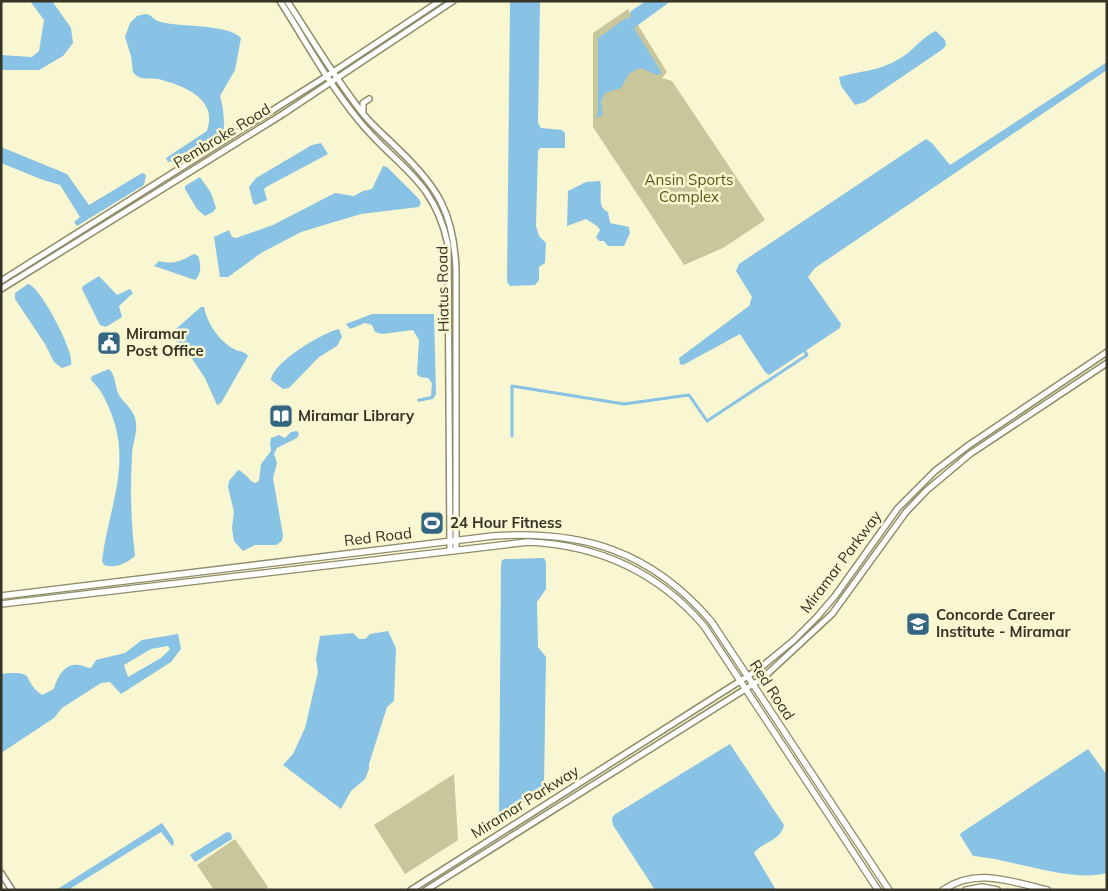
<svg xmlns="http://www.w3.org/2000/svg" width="1108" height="891" font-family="Mulish,sans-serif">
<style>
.green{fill:#c8c69a}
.water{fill:#88c2e4;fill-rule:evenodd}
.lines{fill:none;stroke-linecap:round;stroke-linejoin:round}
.canal{stroke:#88c2e4;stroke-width:3}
.major-casing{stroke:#8e8c69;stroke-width:8}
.highway-casing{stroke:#8e8c69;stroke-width:8}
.major{stroke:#fff;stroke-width:5}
.highway{stroke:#fff;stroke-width:5.5}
.labels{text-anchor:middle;stroke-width:5;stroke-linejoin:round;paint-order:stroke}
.street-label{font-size:15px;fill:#353426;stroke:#f9f7d1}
.park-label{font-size:15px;fill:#5b5712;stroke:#f9f7d1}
.poi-label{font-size:15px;font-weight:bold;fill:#353426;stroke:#f9f7d1;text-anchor:start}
</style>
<rect width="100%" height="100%" fill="#f9f7d1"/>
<g class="green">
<polygon points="628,9 667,72 662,78 672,81 765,220 723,248 684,265 593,127 593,33"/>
<polygon points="454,774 458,840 405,874 374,825"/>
<polygon points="235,839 268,887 264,890 214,890 197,865"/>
</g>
<g class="water">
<polygon points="30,1 52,1 71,28 73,43 63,56 39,70 1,70 1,55 32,57 39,51 44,20"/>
<polygon points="510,1 540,1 538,123 541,128 562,130 565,133 565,148 540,148 538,151 536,226 539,236 546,243 545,263 539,267 539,280 535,285 510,286 507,282"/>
<polygon points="646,1 671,1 634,28 662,73 657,75 641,68 635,70 629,74 621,88 605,93 601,101 603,115 596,118 598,112 598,38 626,18 630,19 631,11"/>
<path d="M145 14C151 14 153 19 158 21 177 28 227 23 241 38L235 70 220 96C224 109 224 120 224 132L175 161 168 162 166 158 207 131C219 99 183 85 158 79 148 77 141 82 133 72L131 56 125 37 130 23 137 16Z"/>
<path d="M936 31 945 40 946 45 943 49 865 102 855 105 841 86 839 77C860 71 880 71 899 59 912 52 923 36 936 31Z"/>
<polygon points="1107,62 1107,70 815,268 808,277 841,324 840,328 769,375 765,372 740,334 683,365 680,364 679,358 749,306 752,297 736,271 739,264 926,139 932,143 950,165"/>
<polygon points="321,143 328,154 266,187 264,189 267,200 255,205 253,203 249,187 256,178 312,145"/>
<polygon points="1,147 67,174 89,205 142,173 146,175 144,185 77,226 74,222 80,217 60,185 43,180 1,163"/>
<polygon points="383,166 387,167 419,199 421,203 419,207 361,214 301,232 261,253 228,277 220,277 214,237 229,230 232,237 236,238 273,225 335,193 354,196 363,191 372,189"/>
<polygon points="200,177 211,193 216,208 213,212 205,216 197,209 185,189 185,186"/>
<path d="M600 181C603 192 596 207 608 212L610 223 629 227 630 233 624 246H608L604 241H599L596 237 600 230 597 226 586 219 567 226 568 191 586 182Z"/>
<path d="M194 254 198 256C201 264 202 274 195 280L154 266 159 261C173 265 181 261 194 254Z"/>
<polygon points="99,276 117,295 130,289 133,293 119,306 122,317 106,327 100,325 82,289 83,286"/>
<path d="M28 284C40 286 76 354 71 365L62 368 54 362 45 344 15 299V293Z"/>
<path d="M201 307H204C207 323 219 341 234 349 240 352 245 351 248 356L221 403 217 405 205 378 186 350 169 335Z"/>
<polygon points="372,314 434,314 436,394 433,399 418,402 417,399 431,396 432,383 428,378 420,377 417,374 419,340 413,330 382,334 375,332 372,325 365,323 350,329 346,324"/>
<path d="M339 329 342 337 337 346 319 357 289 388 283 389 271 380C273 362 322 333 339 329Z"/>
<path d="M109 369C115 374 115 385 118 393 122 402 132 407 135 418 139 431 132 443 132 456 130 489 131 523 135 556 126 563 116 569 104 565L102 561C108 509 132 466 111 413 106 400 101 389 91 380L92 376Z"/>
<path d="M297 431 299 434 297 438 277 448 274 454 277 463 273 478 283 535 282 541 276 545H255L243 551 234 541 232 528 234 512 228 487 229 481 238 470C246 473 248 480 255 483L259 481 261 464 271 451 270 443 271 438 279 435 285 438 291 432Z"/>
<polygon points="544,558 546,562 546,589 537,602 538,647 546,657 544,785 543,791 502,817 499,816 501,565 502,560 505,559"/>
<polygon points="388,631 396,648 394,701 387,707 369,764 369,769 365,779 351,791 341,809 283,765 293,754 305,728 318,672 316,659 320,636 353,633 359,639 365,639 370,634"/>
<path d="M178 634 181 649 171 662 121 694 110 682 101 683 62 708 54 718 1 753V674C39 670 20 680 42 695L54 689C57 678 64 663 79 665 83 665 86 668 91 668L96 660 125 653 142 640ZM168 646 170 649 161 658 128 677 124 665 151 649Z"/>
<path d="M730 744 784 825C781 841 762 842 754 853L776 890H655L613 825 612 819 614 815Z"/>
<path d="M1088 749 1107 775V873C1070 883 1012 859 973 856L960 835 961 833Z"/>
<polygon points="162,823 173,839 174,844 172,846 161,832 68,890 56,890"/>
<polygon points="227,832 231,833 232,839 195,862 190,855"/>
</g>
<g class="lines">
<polyline class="canal" points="512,436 512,386 624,404 689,395 707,421 807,355 803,348"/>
<g class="major-casing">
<g id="major">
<path d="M280 1C305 40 327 81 356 117 394 166 434 177 448 245L450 549"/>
<path d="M287 1C312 39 336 80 364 115 374 127 386 137 397 148 438 187 454 213 456 270V548"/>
<polyline points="363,112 363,103 369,99"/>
<polyline points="1,281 327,76 440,1"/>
<polyline points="1,289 283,114 453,1"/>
<polyline points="1,873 12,890"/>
<polyline points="411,890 759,669 793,641 817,617 835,596 898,508 935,471 969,445 1107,352"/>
<polyline points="426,890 763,678 832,614 906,512 927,490 970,454 1107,363"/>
</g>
</g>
<g class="highway-casing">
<g id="highway">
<path d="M1 596 493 536C583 530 651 551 711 621L889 890"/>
<path d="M1 604 528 542C598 545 658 572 704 626L878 890"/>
<path d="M943 890C976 867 1012 882 1047 890"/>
<polyline points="966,890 982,887 997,890"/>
</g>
</g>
<use href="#major" class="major"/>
<use href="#highway" class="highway"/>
</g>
<defs>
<g id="civic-square" transform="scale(1.25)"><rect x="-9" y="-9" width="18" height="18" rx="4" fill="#336683" stroke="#f9f7d1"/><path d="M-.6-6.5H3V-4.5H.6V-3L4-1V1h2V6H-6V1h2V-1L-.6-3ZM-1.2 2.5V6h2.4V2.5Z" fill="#fff"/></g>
<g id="library-square" transform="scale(1.25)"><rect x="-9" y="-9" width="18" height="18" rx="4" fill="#336683" stroke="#f9f7d1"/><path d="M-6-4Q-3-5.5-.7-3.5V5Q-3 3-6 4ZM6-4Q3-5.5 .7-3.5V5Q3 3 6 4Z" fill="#fff"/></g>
<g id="stadium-square" transform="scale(1.25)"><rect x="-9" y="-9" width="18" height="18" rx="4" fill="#336683" stroke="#f9f7d1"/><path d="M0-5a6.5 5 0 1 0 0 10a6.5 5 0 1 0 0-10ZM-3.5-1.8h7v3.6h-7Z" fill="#fff"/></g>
<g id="university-square" transform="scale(1.25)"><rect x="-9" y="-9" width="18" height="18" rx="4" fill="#336683" stroke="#f9f7d1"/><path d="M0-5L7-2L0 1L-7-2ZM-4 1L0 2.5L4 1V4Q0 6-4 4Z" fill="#fff"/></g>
</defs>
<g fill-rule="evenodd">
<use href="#civic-square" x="109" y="343"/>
<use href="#library-square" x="281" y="416"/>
<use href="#stadium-square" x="432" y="523"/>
<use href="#university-square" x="918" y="624"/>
</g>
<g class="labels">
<g class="street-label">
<text transform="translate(222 136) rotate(-31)" y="5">Pembroke Road</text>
<text transform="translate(443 289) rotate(-91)" y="5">Hiatus Road</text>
<text transform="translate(378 537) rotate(-7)" y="5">Red Road</text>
<text transform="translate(841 562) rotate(-53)" y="5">Miramar Parkway</text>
<text transform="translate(772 690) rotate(57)" y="5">Red Road</text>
<text transform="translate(525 802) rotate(-32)" y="5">Miramar Parkway</text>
</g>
<g class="park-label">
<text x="689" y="185">Ansin Sports<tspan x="689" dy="17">Complex</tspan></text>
</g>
<g class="poi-label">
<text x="126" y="339">Miramar<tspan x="126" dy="17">Post Office</tspan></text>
<text x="298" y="421">Miramar Library</text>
<text x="450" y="528">24 Hour Fitness</text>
<text x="936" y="620">Concorde Career<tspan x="936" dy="17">Institute - Miramar</tspan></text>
</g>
</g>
<rect width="1108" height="891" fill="none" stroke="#353426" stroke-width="5"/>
</svg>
